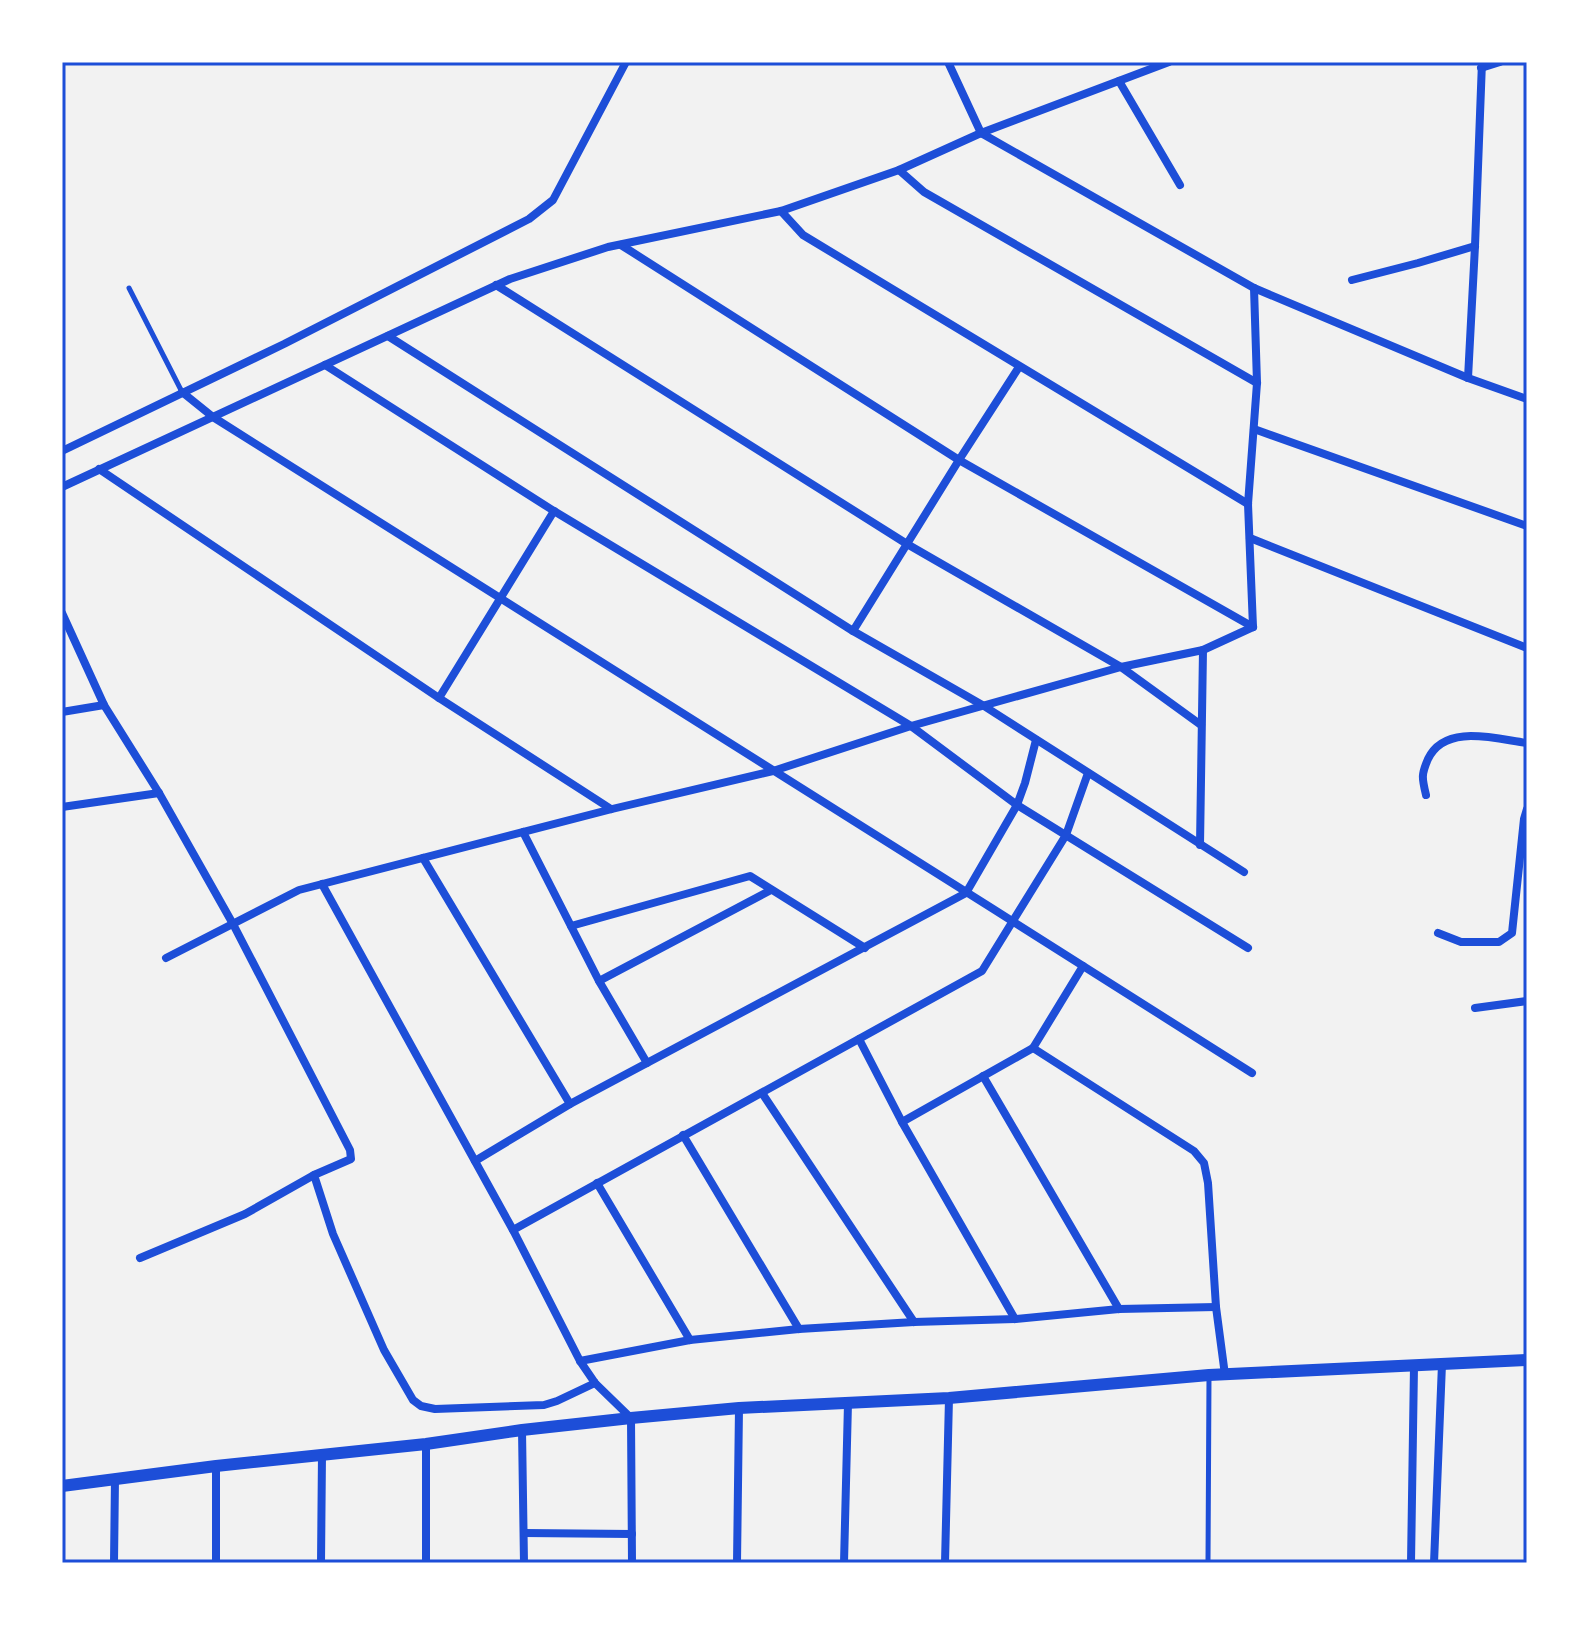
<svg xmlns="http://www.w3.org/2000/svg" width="1589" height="1625" font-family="Quicksand,sans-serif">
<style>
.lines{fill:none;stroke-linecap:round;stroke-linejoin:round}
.service{stroke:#1d4ed8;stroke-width:5}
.minor{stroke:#1d4ed8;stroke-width:8}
.tertiary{stroke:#1d4ed8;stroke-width:12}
.neatline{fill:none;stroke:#1d4ed8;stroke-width:3}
</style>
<rect width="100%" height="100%" fill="#f2f2f2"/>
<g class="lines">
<g class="service">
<polyline points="129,288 182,392"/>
<polyline points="1208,1563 1209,1376"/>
</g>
<g class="minor">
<polyline points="948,62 981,133"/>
<polyline points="1481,68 1500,62"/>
<polyline points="1119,81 1180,185"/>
<polyline points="981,133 1254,288 1468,378 1527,399"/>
<polyline points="899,170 924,192 1257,383"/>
<polyline points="781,211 803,235 1248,504"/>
<polyline points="621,245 959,460 1253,627"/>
<polyline points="1352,280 1418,263 1475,246"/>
<polyline points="496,285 907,544 1121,667 1201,725"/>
<polyline points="388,336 853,631 984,706 1244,872"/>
<polyline points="325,365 554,511 911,726 1017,805 1248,948"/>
<polyline points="1468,378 1475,246 1482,62"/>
<path d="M182 392 213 417C561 634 906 854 1252 1073"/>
<polyline points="1254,429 1527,526"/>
<polyline points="62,451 284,344 529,219 553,200 626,62"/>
<polyline points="99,469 439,698 611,809"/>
<polyline points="62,487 510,279 608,247 781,211 899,170 981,133 1169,62"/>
<polyline points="1250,538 1527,648"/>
<polyline points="62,613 104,705 159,793 233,924 350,1150 351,1159 314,1175 333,1234 384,1350 413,1400 421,1406 435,1409 544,1405 557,1401 595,1383"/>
<polyline points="1253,627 1248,504 1257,383 1254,288"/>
<polyline points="853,631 959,460 1019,367"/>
<polyline points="439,698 554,511"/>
<polyline points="62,712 104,705"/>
<path d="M1426 795C1422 778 1421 775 1428 759 1445 723 1496 739 1527 743"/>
<polyline points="62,807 159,793"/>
<polyline points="523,832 599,981 647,1063"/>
<polyline points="1200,845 1203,650"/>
<polyline points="423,858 570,1104"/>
<polyline points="322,884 513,1230 580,1361 595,1383 631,1418 632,1563"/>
<polyline points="571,926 750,876 865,948"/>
<polyline points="1438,933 1461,942 1499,942 1512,933 1524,819 1527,809"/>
<polyline points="166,958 299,890 612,809 773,771 911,726 1121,667 1203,650 1253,627"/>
<polyline points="599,981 771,890"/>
<polyline points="1475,1008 1527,1001"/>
<polyline points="859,1039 902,1122 1015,1319"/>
<polyline points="1033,1048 1194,1151 1204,1163 1208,1183 1216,1307 1225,1375"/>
<polyline points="983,1076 1119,1309"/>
<polyline points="762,1093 914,1322"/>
<polyline points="902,1122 1033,1048 1083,966"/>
<polyline points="683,1135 799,1329"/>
<polyline points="475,1161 570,1104 966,893 1017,805 1025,783 1036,740"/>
<polyline points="597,1183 690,1340"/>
<polyline points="513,1230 982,971 1066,835 1088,773"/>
<polyline points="140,1258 245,1214 314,1175"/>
<polyline points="580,1361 690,1340 799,1329 914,1322 1015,1319 1119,1309 1216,1307"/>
<polyline points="522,1430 524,1563"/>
<polyline points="216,1466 216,1563"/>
<polyline points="524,1533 632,1534"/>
<polyline points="114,1563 115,1478"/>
<polyline points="321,1563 322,1454"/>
<polyline points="426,1563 426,1444"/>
<polyline points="737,1563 739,1408"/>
<polyline points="844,1563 848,1403"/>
<polyline points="945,1563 949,1398"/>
<polyline points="1411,1563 1414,1366"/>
<polyline points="1434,1563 1442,1364"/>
</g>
<polyline class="tertiary" points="62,1486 216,1466 426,1444 522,1430 631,1418 739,1408 949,1398 1209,1375 1527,1360"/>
</g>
<rect width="1589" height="1625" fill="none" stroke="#ffffff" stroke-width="128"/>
<rect x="64" y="64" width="1461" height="1497" class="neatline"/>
</svg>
